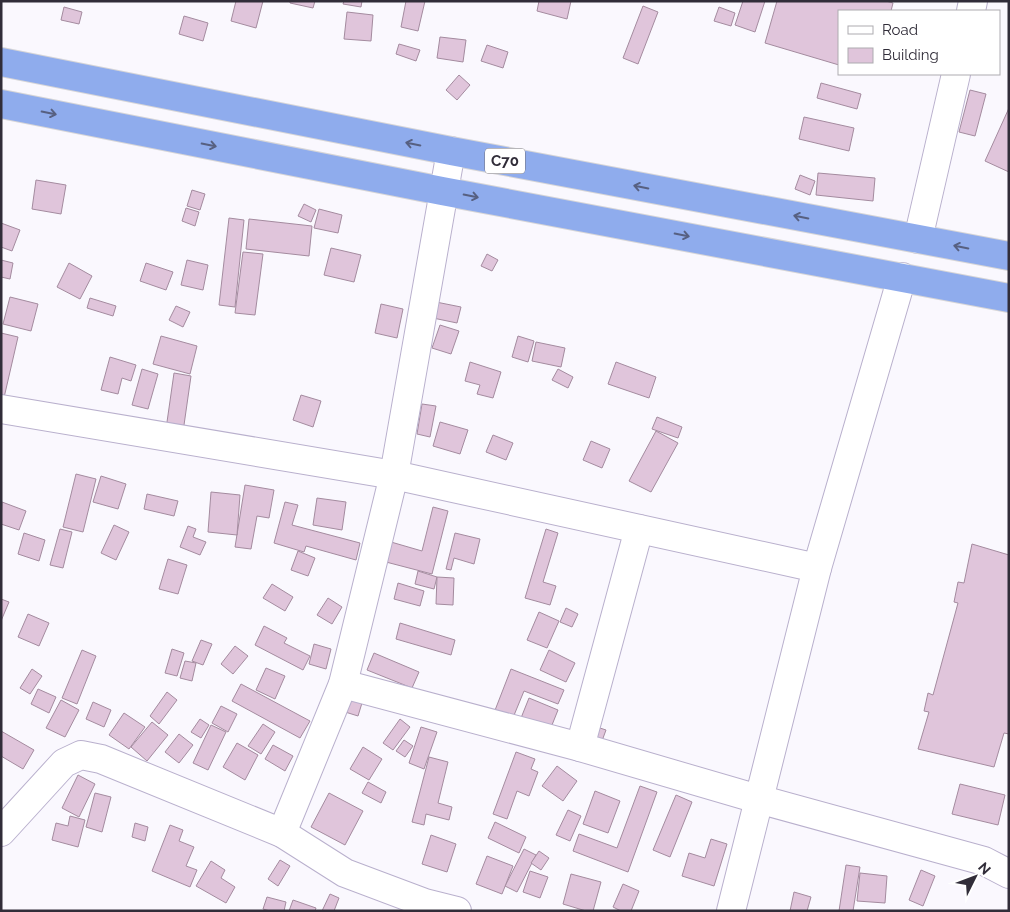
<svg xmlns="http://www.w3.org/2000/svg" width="1010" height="912" font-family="Raleway,sans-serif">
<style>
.building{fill:#e0c5db;stroke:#a48b9f}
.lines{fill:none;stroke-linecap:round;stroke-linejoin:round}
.minor-casing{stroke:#b9b0cd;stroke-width:30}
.highway-casing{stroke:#d6d5d7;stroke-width:30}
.minor{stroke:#fff;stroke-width:28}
.highway{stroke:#8faced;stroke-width:28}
.oneway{stroke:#576081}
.labels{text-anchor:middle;stroke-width:4;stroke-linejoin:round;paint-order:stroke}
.shield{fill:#fff;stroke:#6f6c74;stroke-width:1}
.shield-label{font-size:15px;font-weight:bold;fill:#312d39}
</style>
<rect width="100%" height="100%" fill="#faf8fe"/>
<g class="building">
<polygon points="236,1 263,1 256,28 231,21"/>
<polygon points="290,1 315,1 313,8 290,3"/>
<polygon points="344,1 362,1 361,7 343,4"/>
<polygon points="406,1 425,1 418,31 401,27"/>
<polygon points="539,1 571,1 567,19 537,11"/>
<polygon points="743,1 765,1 755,32 735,25"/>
<polygon points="777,1 886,1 893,3 891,11 839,11 839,65 765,43"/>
<polygon points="643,6 658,12 638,64 623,58"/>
<polygon points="64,7 82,12 79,24 61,20"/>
<polygon points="719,7 735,13 731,26 714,21"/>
<polygon points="347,12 373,15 371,41 344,39"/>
<polygon points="184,16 208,23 203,41 179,34"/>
<polygon points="440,37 466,40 463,62 437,58"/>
<polygon points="399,44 420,50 416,61 396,54"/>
<polygon points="487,45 508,52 503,68 481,61"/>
<polygon points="459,75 470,85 457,100 446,90"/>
<polygon points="821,83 861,94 857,109 817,98"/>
<polygon points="970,90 986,94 975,136 959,132"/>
<polygon points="1009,108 1009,172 985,161"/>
<polygon points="804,117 854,128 849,151 799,139"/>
<polygon points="818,173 875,178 873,201 816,195"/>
<polygon points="800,175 815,181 810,195 795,189"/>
<polygon points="36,180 66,185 61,214 32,209"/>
<polygon points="192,190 205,194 200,210 187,206"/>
<polygon points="304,204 316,210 311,222 298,216"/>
<polygon points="186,208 199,212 195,226 182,221"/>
<polygon points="319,209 342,215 338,233 314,228"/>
<polygon points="229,218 244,220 235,307 219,305"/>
<polygon points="249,219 312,226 309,256 246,249"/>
<polygon points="1,223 20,230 12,251 1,247"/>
<polygon points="331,248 361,255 354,282 324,275"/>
<polygon points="243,252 263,254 255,315 235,313"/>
<polygon points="487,254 498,260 492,271 481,266"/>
<polygon points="1,260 13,263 10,279 1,277"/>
<polygon points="187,260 208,265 203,290 181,285"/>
<polygon points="69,263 92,276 80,299 57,287"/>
<polygon points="146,263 173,272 166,290 140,281"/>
<polygon points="10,297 38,304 31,331 3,324"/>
<polygon points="90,298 116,306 113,316 87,308"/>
<polygon points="436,302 461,307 457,323 433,318"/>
<polygon points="381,304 403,309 397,338 375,333"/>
<polygon points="176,306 190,312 183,327 169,320"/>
<polygon points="440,325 459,331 451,354 432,348"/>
<polygon points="1,333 18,337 3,402 1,402"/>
<polygon points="161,336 197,346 190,374 153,364"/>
<polygon points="518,336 534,341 528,362 512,357"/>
<polygon points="536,342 565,348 561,367 532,361"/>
<polygon points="110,357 136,365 131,381 122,378 118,394 101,390"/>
<polygon points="470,362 501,372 493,398 477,394 480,385 465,381"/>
<polygon points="616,362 656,377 649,398 608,384"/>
<polygon points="142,369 158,374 148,409 132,405"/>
<polygon points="558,369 573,377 568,388 552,380"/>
<polygon points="174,373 191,376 183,432 166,429"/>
<polygon points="301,395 321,401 313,427 293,420"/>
<polygon points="422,404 436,406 430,437 417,434"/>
<polygon points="657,417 682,427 678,438 652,429"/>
<polygon points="440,422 468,430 460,454 433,446"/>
<polygon points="656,431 678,443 651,492 629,481"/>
<polygon points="493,435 513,443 506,460 486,452"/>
<polygon points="591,441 610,449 602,468 583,460"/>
<polygon points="76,474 96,479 83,532 63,527"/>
<polygon points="101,476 126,484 118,509 93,502"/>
<polygon points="245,485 274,490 269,518 257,516 251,549 235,547"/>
<polygon points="211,492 240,495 237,535 208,532"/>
<polygon points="147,494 178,501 174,516 144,509"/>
<polygon points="317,498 346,502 342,530 313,525"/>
<polygon points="2,502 26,511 19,530 1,524"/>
<polygon points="285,502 298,505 292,525 360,543 356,560 306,546 304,552 274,543"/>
<polygon points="433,507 448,511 432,574 386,562 391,542 422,551"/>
<polygon points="114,525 129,532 116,560 101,553"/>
<polygon points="188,526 196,529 193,537 206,542 200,555 180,547"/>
<polygon points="60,529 72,532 63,568 50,565"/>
<polygon points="546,529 558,533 543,582 556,586 550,605 525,598"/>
<polygon points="24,533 45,540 39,561 18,554"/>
<polygon points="455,533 480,539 474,564 454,558 451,570 446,569"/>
<polygon points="972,544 1009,555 1009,734 1004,733 994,767 918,749 929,712 924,711 928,693 933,695 958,603 954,602 958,582 964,583"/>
<polygon points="298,551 315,558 308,576 291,570"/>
<polygon points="168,559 187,565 178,594 159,589"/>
<polygon points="418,571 437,577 434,589 415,584"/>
<polygon points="437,577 454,578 453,605 436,604"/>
<polygon points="398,583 424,591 420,606 394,599"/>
<polygon points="272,584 293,597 285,611 263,598"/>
<polygon points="328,598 342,607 332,624 317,615"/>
<polygon points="1,599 9,602 1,621"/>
<polygon points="566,608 578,614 572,627 560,622"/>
<polygon points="539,612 559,621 547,648 527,640"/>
<polygon points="28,614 49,623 39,646 18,637"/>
<polygon points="400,623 455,640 451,655 396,639"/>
<polygon points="264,626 287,638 284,643 310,656 303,670 255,645"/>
<polygon points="201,640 212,644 203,665 192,661"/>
<polygon points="314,644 331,649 326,669 309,664"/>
<polygon points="235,646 248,656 233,674 221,664"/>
<polygon points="172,649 184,653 177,676 165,673"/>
<polygon points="82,650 96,656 77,704 62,698"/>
<polygon points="549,650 575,663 566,682 540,670"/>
<polygon points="374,653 419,672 412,688 367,670"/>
<polygon points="185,661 196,663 192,681 180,678"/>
<polygon points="266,668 285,676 275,699 256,690"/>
<polygon points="32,669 42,676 30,694 20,688"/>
<polygon points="511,669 564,690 558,704 524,691 510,725 492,718"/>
<polygon points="241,684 310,721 300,738 232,701"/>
<polygon points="38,689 56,697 49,713 31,704"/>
<polygon points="167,692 177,700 159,724 150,716"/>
<polygon points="346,698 362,703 358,716 342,711"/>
<polygon points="529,698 558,710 548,735 519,723"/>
<polygon points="61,700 79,710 65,737 46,728"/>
<polygon points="93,702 111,710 104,727 86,719"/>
<polygon points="221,706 237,714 228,732 212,723"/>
<polygon points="124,713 145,727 129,749 109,735"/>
<polygon points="200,719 209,725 201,738 191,732"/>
<polygon points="400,719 410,727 393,750 383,743"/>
<polygon points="152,722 168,735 147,761 131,747"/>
<polygon points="263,724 275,732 261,754 248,746"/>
<polygon points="211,725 226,732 208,770 193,763"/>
<polygon points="594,726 606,730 599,749"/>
<polygon points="421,727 437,732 424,769 409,763"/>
<polygon points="1,731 34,750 23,769 1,756"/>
<polygon points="179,734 193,745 179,763 165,752"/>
<polygon points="404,740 413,746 405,757 396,751"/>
<polygon points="237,743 258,755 245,780 223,767"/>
<polygon points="273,745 293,756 285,771 265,759"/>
<polygon points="363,747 382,759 369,780 350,769"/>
<polygon points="516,752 535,759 531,769 538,772 529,796 517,791 507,819 493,814"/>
<polygon points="429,757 448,762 438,803 452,807 449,820 426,814 424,825 412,822"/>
<polygon points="557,766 577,781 563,801 542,786"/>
<polygon points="78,775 95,784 79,817 62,808"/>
<polygon points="368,782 386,792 381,803 362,793"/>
<polygon points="960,784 1005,795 998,825 952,814"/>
<polygon points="640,786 657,792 628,872 573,851 579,834 617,848"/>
<polygon points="595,791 620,801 608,833 583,824"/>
<polygon points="95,793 111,797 102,832 86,827"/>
<polygon points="329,793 363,811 345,845 311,827"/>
<polygon points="676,795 692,802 670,857 653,850"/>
<polygon points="568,810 581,816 570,841 556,835"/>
<polygon points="70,816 85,820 78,847 52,840 56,823 68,826"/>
<polygon points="495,822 526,837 519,853 488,838"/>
<polygon points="135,823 148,827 145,841 132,837"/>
<polygon points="170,825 183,830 179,841 194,847 186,866 197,870 190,887 152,871"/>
<polygon points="431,835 456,844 447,872 422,864"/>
<polygon points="711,839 727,844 714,886 682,876 689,853 705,858"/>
<polygon points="524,849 536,855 517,892 505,886"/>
<polygon points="539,851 549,858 541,870 531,863"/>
<polygon points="487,856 513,866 502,894 476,884"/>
<polygon points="280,860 290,866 278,886 268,879"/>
<polygon points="211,861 225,870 221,878 235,887 226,903 196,886"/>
<polygon points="846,865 860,867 853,911 839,911"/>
<polygon points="921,870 935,876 923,906 909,900"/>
<polygon points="530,871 548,877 540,898 523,892"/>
<polygon points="860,873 887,876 885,903 857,901"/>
<polygon points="571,874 601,882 593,911 586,911 563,904"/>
<polygon points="623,884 639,891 631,911 621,911 613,907"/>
<polygon points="794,892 811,897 807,911 790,911"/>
<polygon points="330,894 339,898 334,911 322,911"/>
<polygon points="267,897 286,902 284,911 270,911 263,909"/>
<polygon points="293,900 316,908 315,911 289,911"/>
</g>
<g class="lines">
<g class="minor-casing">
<g id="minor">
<polyline points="971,11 973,1"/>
<polyline points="918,239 956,74"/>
<polyline points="1,409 394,475 817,568"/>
<polyline points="343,684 580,747 758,799 984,861 1009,874"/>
<polyline points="580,747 639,529"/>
<polyline points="1,832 64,763 81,755 101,759 282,833 345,873 425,903 457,911"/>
<polyline points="282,833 343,684 394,475 451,151"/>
<polyline points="731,911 817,568 902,277"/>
</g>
</g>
<g class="highway-casing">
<g id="highway">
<polyline points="1,62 451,151 1009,256"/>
<polyline points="1,104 442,191 1009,298"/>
</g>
</g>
<use href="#minor" class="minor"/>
<use href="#highway" class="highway"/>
</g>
<defs><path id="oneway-shaft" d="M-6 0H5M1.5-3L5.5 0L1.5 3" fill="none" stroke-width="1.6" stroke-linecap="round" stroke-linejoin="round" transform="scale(1.25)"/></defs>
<g class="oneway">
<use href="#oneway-shaft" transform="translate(49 113) rotate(11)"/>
<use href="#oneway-shaft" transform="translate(413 144) rotate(-169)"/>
<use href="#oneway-shaft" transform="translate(209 145) rotate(11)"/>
<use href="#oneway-shaft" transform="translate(641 187) rotate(-169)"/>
<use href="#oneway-shaft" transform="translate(471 196) rotate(11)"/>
<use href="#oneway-shaft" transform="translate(801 217) rotate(-169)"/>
<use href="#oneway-shaft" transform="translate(682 235) rotate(11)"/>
<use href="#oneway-shaft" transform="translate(961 247) rotate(-169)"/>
</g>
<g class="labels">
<rect class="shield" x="485" y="148.5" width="40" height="25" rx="4"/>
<g class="shield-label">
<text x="505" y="166">C70</text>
</g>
</g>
<rect width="1010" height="912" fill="none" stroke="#312d39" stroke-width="5"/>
<rect x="838" y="10" width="162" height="65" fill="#ffffff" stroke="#adabb0"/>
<rect x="848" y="26" width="25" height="8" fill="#ffffff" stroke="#adabb0"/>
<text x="882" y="35" font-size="15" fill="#312d39">Road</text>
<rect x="848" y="48" width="25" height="15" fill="#e0c5db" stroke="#adabb0"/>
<text x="882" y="60" font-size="15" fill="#312d39">Building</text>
<g transform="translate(975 877) rotate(48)" stroke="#ffffff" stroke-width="4" paint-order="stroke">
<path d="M0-4L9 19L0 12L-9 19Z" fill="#312d39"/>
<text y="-8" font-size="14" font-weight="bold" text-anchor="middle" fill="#312d39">N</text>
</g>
</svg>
